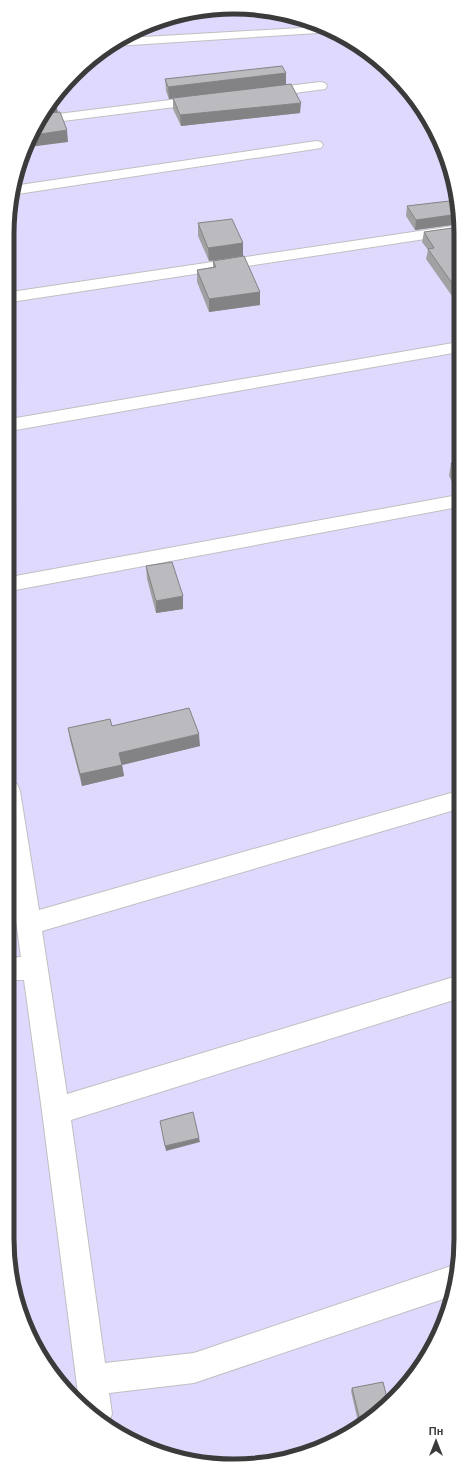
<svg xmlns="http://www.w3.org/2000/svg" width="468" height="1473" font-family="Arial,sans-serif">
<style>
.green{fill:#dfdafd}
.lines{fill:none;stroke-linecap:round;stroke-linejoin:round}
.minor-casing{stroke:#c0bfc3;stroke-width:2}
.minor{fill:#fff;fill-rule:evenodd}
.wall{fill:#a1a0a3}
.shaded-wall{fill:#838285}
.building{fill:#bbbabe;stroke:#838285}
.rim{fill:none;stroke:#3b3b3c;stroke-width:5}
</style>
<rect width="100%" height="100%" fill="#faf9fd"/>
<polygon class="green" points="190,11 279,11 348,38 405,84 438,134 459,204 457,1284 423,1365 372,1419 293,1458 205,1464 133,1442 63,1389 24,1326 7,1239 11,189 45,108 108,45"/>
<g class="lines">
<g class="minor-casing">
<g id="minor">
<polygon points="319,27 334,32 115,46 110,44 126,38"/>
<polygon points="320,82 325,83 327,86 325,89 264,97 259,96 257,93 259,90 264,89"/>
<polygon points="202,96 207,97 209,100 207,103 39,124 42,116"/>
<polygon points="316,141 321,142 323,145 321,148 11,195 13,186"/>
<polygon points="453,226 459,229 458,234 11,302 11,292"/>
<polygon points="459,342 459,352 10,431 10,419"/>
<polygon points="458,495 458,507 10,591 10,577"/>
<polygon points="9,782 17,784 20,791 39,910 458,791 458,809 42,931 67,1094 457,976 457,999 71,1120 105,1363 194,1353 457,1264 457,1284 452,1296 194,1383 109,1393 112,1414 108,1423 79,1401 42,1111 24,980 8,980 8,958 21,957 9,869"/>
</g>
</g>
<use href="#minor" class="minor"/>
</g>
<g class="wall">
<polygon points="286,73 286,85 169,99 166,91 165,79"/>
<polygon points="173,98 300,113 181,126 173,109"/>
<polygon points="459,204 459,224 415,230 406,216 407,206"/>
<polygon points="198,223 243,243 243,256 209,261 198,236"/>
<polygon points="459,227 459,306 426,259 428,250 422,242 424,232"/>
<polygon points="213,261 260,292 260,305 209,312 197,282 197,270 213,267"/>
<polygon points="458,462 458,493 449,476 451,463"/>
<polygon points="146,566 183,609 156,613 147,579"/>
<polygon points="112,726 200,746 122,765 124,776 82,786 70,740 68,728"/>
<polygon points="352,1388 372,1419 359,1426 351,1391"/>
</g>
<g class="shaded-wall">
<polygon points="286,73 286,85 169,99 168,87"/>
<polygon points="51,102 56,102 58,113 43,114 45,108"/>
<polygon points="301,103 300,113 181,126 180,115"/>
<polygon points="67,130 68,142 29,147 34,135"/>
<polygon points="459,214 459,224 415,230 416,220"/>
<polygon points="243,243 243,256 209,261 208,248"/>
<polygon points="260,292 260,305 209,312 209,299"/>
<polygon points="183,596 183,609 156,613 156,601"/>
<polygon points="199,734 200,746 122,765 124,776 82,786 80,774 119,753"/>
<polygon points="199,1138 200,1142 166,1151 165,1146"/>
</g>
<g class="building">
<polygon points="282,66 286,73 168,87 165,79"/>
<polygon points="291,84 301,103 180,115 173,98"/>
<polygon points="55,98 56,102 51,102"/>
<polygon points="60,112 67,130 34,135 43,113"/>
<polygon points="458,200 459,204 459,214 416,220 407,206"/>
<polygon points="232,219 243,243 208,248 198,223"/>
<polygon points="459,227 459,293 428,249 434,248 424,232"/>
<polygon points="244,256 260,292 209,299 197,270 216,267 213,261"/>
<polygon points="458,462 458,476 451,463"/>
<polygon points="172,562 183,596 156,601 146,566"/>
<polygon points="189,708 199,734 119,753 122,765 80,774 68,728 110,719 112,726"/>
<polygon points="193,1112 199,1138 165,1146 160,1121"/>
<polygon points="383,1382 388,1402 372,1419 361,1425 352,1388"/>
</g>
<path d="M0 0H468V1473H0ZM234 14H234A220 220 0 0 1 454 234V1239A220 220 0 0 1 234 1459H234A220 220 0 0 1 14 1239V234A220 220 0 0 1 234 14Z" fill="#fff" fill-rule="evenodd"/>
<path class="rim" d="M234 14H234A220 220 0 0 1 454 234V1239A220 220 0 0 1 234 1459H234A220 220 0 0 1 14 1239V234A220 220 0 0 1 234 14Z"/>
<g transform="translate(436 1441)" stroke="#ffffff" stroke-width="3" paint-order="stroke">
<path d="M0-3L7 15L0 10L-7 15Z" fill="#3b3b3c"/>
<text y="-6" font-size="11" font-weight="bold" text-anchor="middle" fill="#3b3b3c">Пн</text>
</g>
</svg>
